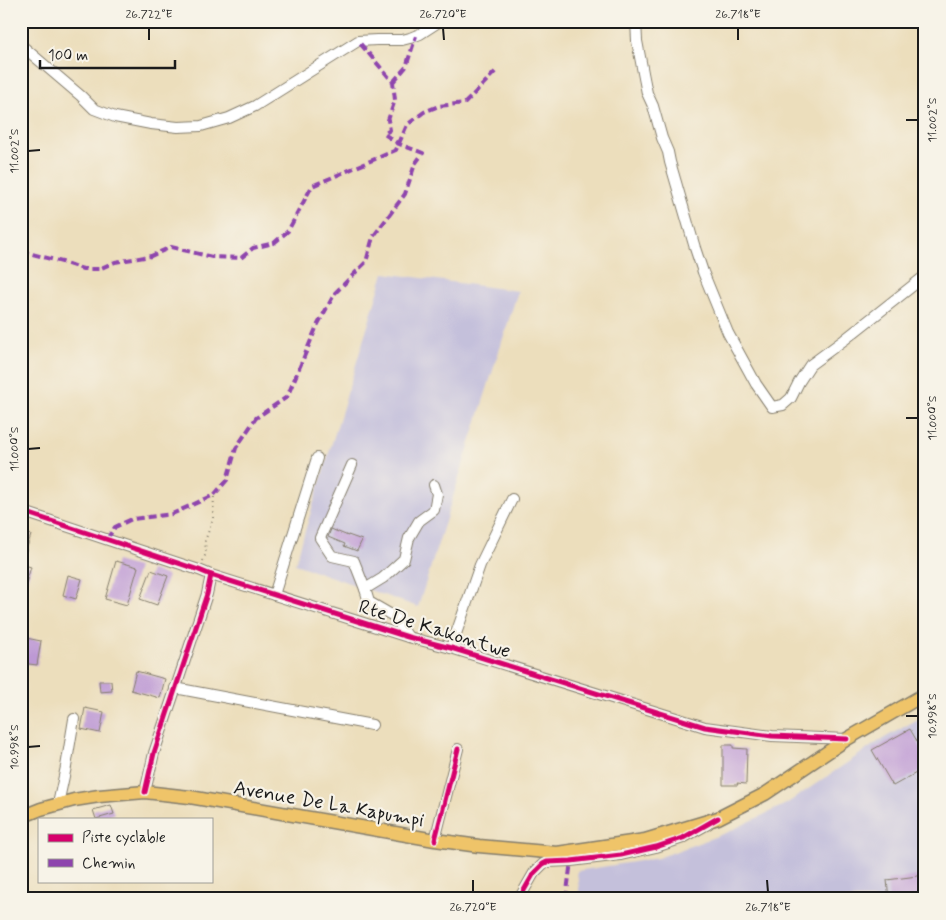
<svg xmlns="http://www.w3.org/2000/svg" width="946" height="920" font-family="Mynerve,sans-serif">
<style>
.industrial{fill:#c4c0db}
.building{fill:#bd99d4}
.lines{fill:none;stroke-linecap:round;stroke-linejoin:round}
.minor-casing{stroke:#847d6c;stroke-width:12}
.major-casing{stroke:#847d6c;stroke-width:15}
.path{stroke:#847d6c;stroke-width:2;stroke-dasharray:1 4;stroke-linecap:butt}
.minor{stroke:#fff;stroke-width:10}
.major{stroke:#efc469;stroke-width:12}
.quiet{stroke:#8e44ad;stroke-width:4;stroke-dasharray:8 4;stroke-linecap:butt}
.cycleway-casing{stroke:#f7f3e8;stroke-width:8}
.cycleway{stroke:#d6006c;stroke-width:5}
.ticks{fill:none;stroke:#1c1c1c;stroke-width:2}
.labels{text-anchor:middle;stroke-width:4.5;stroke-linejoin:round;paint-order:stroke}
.street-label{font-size:20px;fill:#1c1c1c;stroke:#f7f3e8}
.neatline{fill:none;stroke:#1c1c1c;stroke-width:2}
.ticks-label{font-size:12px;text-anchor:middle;fill:#1c1c1c}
</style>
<rect width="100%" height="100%" fill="#f7f3e8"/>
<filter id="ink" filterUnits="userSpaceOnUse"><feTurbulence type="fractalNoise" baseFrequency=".02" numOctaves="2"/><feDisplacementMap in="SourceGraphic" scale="10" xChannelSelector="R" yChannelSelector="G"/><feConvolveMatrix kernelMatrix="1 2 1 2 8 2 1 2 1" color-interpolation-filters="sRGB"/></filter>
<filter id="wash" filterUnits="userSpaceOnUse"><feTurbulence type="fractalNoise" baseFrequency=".0096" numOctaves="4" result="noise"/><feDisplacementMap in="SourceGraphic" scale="20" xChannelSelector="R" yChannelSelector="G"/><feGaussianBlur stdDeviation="1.12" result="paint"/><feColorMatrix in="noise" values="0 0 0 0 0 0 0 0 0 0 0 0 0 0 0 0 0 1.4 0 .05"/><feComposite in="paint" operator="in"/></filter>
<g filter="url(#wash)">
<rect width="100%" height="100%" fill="#ecdebc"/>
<g class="industrial">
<polygon points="384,273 518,291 418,607 295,564"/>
<polygon points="925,715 925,899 580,899 577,871 658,858 728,832 786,804 881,740"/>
</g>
<g id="blocks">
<g class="building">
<polygon points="331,529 348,536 348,535 362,540 357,551 344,546 345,544 328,537"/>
<polygon points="21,531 31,535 23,560 21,560"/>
<polygon points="116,561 138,567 127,605 105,599"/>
<polygon points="21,564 31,567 23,593 21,592"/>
<polygon points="151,570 168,576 157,605 140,599"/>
<polygon points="68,575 82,579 76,599 63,595"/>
<polygon points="21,637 41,641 37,665 21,663"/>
<polygon points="136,671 165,679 160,698 131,690"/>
<polygon points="99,681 111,681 112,691 100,692"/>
<polygon points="85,708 104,712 100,733 81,729"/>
<polygon points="910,729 925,755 925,768 893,786 872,750"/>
<polygon points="723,745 733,745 733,748 747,749 746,784 737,783 738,785 723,785"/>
<polygon points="111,805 114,814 96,819 93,810"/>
<polygon points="925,875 925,899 889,899 887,880"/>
</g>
</g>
</g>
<g filter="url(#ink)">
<use href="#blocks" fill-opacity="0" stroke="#847d6c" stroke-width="1"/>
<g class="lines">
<g class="minor-casing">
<g id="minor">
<polyline points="636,21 637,41 644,78 647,93 653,106 662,138 668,152 670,162 695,248 703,272 728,333 756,384 772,407 783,405 791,398 799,382 810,365 844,340 925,276"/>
<polyline points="21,45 81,96 94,109 115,117 151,124 178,127 201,126 229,118 255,106 358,41 377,40 402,40 410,38 420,34 440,21"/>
<polyline points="352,465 320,538 332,556 354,561 365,589 369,602 395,617 408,637"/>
<polyline points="21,511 199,570 211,575 408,637 451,648 705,727 772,736 847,739"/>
<polyline points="365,589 383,578 404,559 409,538 419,521 434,510 437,494 434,485"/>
<polyline points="274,595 317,458"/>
<polyline points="451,648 480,565 512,499"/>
<polyline points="175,688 372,725"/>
<polyline points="145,792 154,753 207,594 211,575"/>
<polyline points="58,804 66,767 74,719"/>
<polyline points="435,840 458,749"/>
<polyline points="519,899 534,873 543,864 547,862 571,861 621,855 656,847 683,838 708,824"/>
</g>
</g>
<g class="major-casing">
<polyline id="major" points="21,817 41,809 74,800 99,796 145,792 190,797 435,840 479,846 557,853 645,840 718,818 765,794 847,739 925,694"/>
</g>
<polyline class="path" points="203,561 206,553 205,541 213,519 214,495"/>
<use href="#minor" class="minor"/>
<use href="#major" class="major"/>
<g class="quiet">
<polyline points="21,42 21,48"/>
<polyline points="393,82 406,67 416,36"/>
<polyline points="21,251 62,262 83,269 99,269 115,262 151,256 171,247 212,257 241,258 253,248 274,243 288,231 312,186 396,150 407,125 424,112 439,106 465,103 496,71"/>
<polyline points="107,539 115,527 132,519 172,514 214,495 227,480 236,448 256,418 287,397 317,326 335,293 366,262 373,237 405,194 415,164 423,153 399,144 384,134 390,130 388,120 395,100 393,82 358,41"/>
<polyline points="566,899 571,861"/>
</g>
<g class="cycleway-casing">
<g id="cycleway">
<polyline points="21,511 199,570 211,575 408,637 451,648 705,727 772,736 847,739"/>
<polyline points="145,792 154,753 207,594 211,575"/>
<polyline points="435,840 458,749"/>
<polyline points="519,899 534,873 543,864 547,862 571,861 621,855 656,847 683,838 718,818"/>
</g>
</g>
<use href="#cycleway" class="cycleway"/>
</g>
</g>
<path class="ticks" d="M149 28V40M443 28 444 40M738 28V40M906 120H918M28 151 40 150M906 418H918M28 449 40 448M906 716H918M28 747 40 746M473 880V892M767 880 768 892"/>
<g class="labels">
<g class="street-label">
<text transform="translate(435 628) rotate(17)" y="7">Rte De Kakontwe</text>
<text transform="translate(329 803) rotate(10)" y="7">Avenue De La Kapumpi</text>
</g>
</g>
<rect width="946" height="920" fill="none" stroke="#f7f3e8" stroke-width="55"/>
<rect x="38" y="818" width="175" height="65" fill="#f7f3e8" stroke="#9f9d96"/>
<rect x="48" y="834" width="25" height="8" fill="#d6006c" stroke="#9f9d96"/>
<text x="82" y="842" font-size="15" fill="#1c1c1c">Piste cyclable</text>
<rect x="48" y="859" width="25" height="8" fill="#8e44ad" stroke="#9f9d96"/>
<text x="82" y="868" font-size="15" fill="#1c1c1c">Chemin</text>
<path d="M40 60v8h135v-8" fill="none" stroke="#1c1c1c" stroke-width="2.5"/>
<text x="48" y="60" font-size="15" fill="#1c1c1c" stroke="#f7f3e8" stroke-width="4" paint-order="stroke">100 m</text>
<rect x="28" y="28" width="890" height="864" class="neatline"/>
<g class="ticks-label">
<text x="149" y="18">26.722°E</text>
<text x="443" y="18">26.720°E</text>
<text x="738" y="18">26.718°E</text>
<text transform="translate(932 120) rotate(-90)" y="4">11.002°S</text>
<text transform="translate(14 151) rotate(-90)" y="4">11.002°S</text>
<text transform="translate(932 418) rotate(-90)" y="4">11.000°S</text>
<text transform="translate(14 449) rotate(-90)" y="4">11.000°S</text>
<text transform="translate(932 716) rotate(-90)" y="4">10.998°S</text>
<text transform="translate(14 747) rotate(-90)" y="4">10.998°S</text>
<text x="473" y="911">26.720°E</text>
<text x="768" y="911">26.718°E</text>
</g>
</svg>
